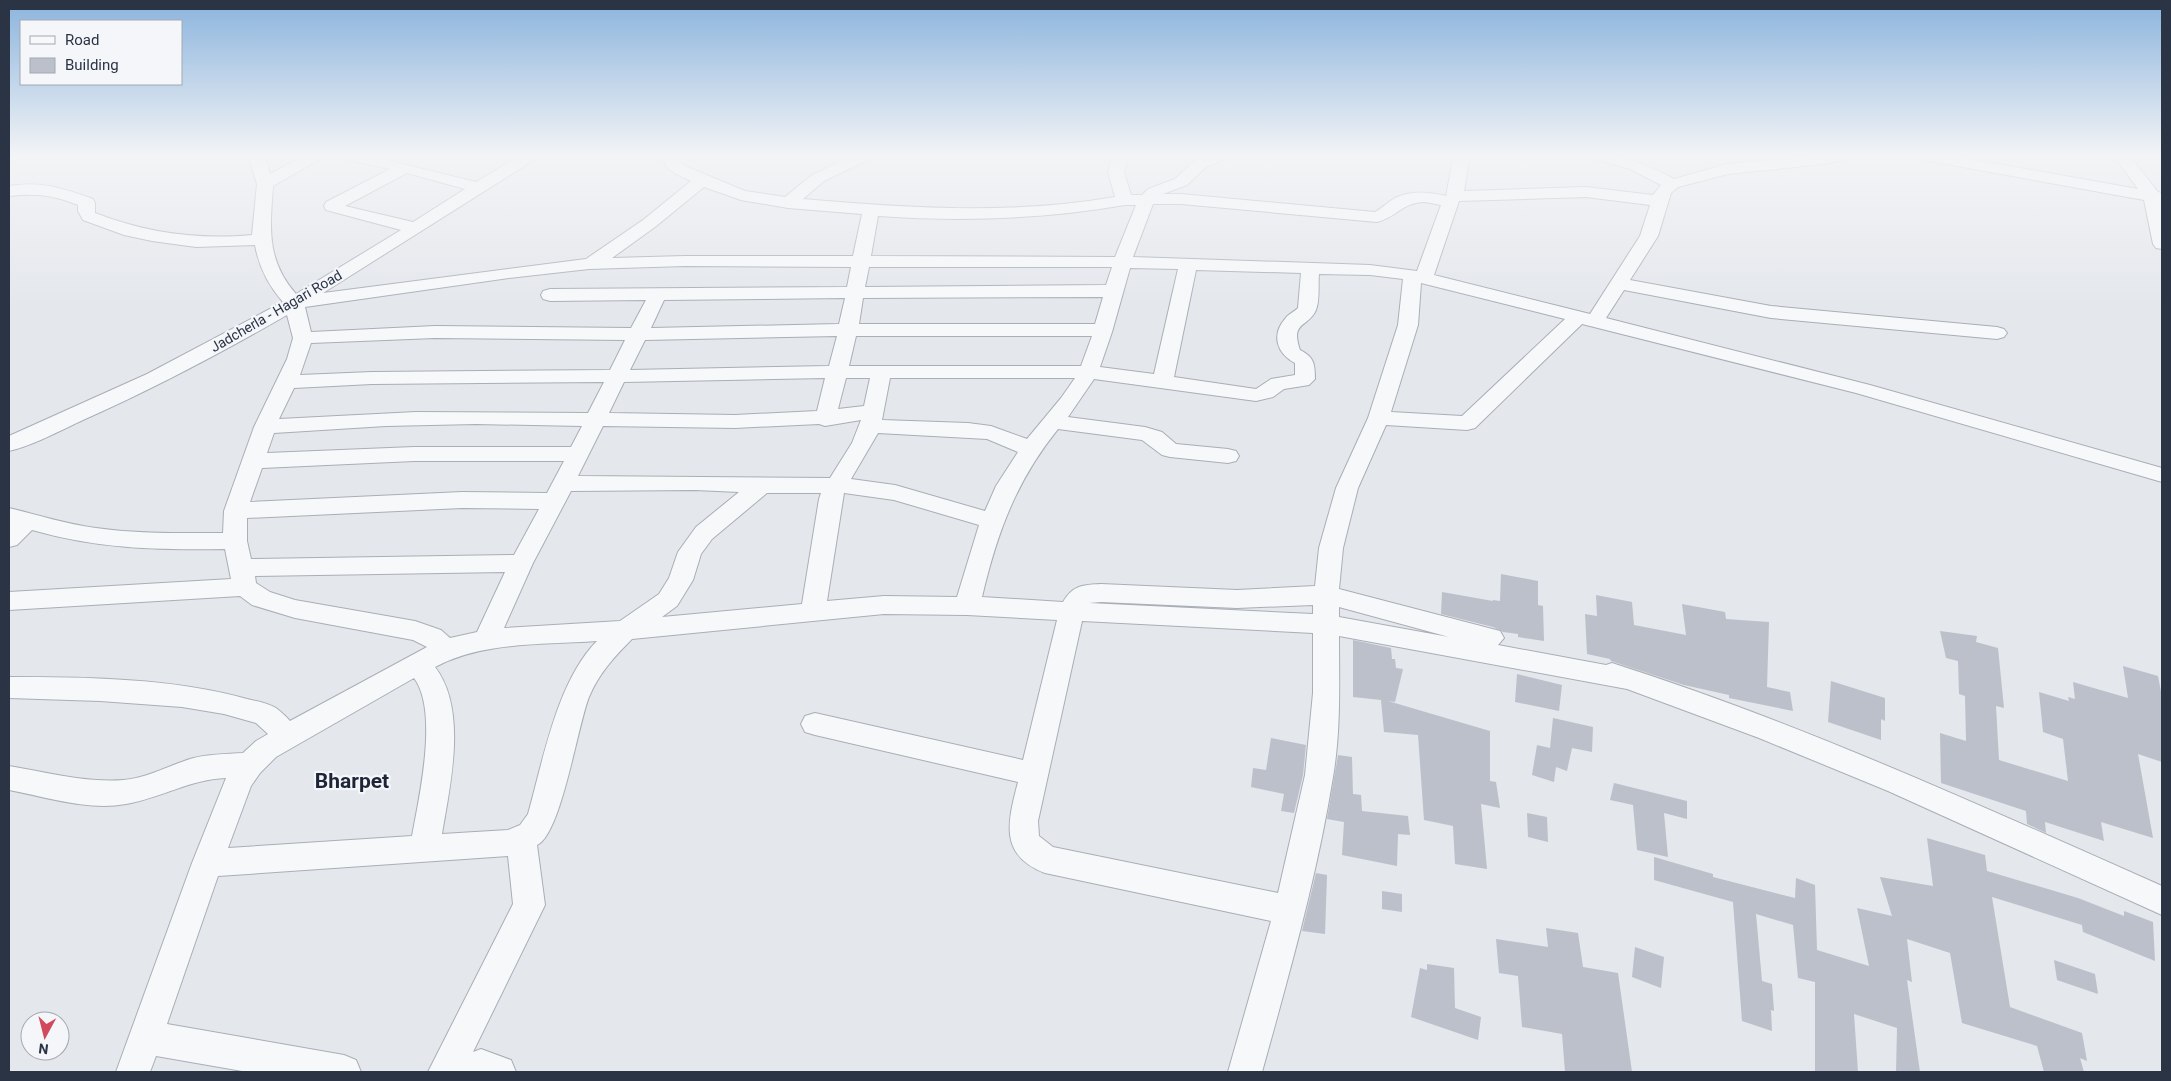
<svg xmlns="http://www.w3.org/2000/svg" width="2171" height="1081" font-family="Roboto,sans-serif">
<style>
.building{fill:#bbc0ca}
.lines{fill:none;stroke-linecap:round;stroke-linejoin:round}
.minor-casing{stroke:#a9aeb7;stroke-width:2}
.minor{fill:#f7f8fa;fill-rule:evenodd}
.labels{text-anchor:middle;stroke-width:4.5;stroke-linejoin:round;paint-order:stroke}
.far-street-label{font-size:14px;fill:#2b3445;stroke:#f4f6f9}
.near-neighbourhood-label{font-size:21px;font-weight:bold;fill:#1d2536;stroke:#f4f6f9}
</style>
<rect width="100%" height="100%" fill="#e4e7ec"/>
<g class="building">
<polygon points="1501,574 1538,581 1538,605 1543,606 1544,641 1518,637 1518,634 1503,632 1493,627 1441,614 1442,592 1493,601 1493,600 1500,601"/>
<polygon points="1596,595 1632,602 1634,625 1686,635 1682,604 1725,612 1726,619 1769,622 1767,687 1790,692 1793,711 1729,698 1729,695 1684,685 1611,661 1610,659 1587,654 1585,614 1597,616"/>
<polygon points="1940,631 1977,636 1976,642 1998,648 2004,708 1996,706 1999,760 2068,781 2063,739 2043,732 2039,692 2069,701 2068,697 2075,699 2073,682 2128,698 2123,666 2158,676 2162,697 2162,762 2138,754 2153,838 2101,822 2104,841 2045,822 2046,833 2027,824 2026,811 1941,783 1940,733 1966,741 1965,696 1959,694 1958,661 1946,658"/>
<polygon points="1353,640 1391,648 1392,659 1395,659 1396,668 1403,669 1395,702 1388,701 1490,731 1490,781 1496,782 1500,808 1481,804 1487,869 1455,864 1453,826 1424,820 1418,735 1384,732 1381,700 1353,697"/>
<polygon points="1517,674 1562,685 1559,711 1515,702"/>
<polygon points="1831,681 1885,698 1885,721 1881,719 1881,740 1828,722"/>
<polygon points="1553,718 1593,727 1592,752 1572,748 1567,771 1556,767 1554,782 1532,775 1537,745 1550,748"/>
<polygon points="1271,738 1306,745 1303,775 1294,813 1281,811 1284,794 1251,787 1253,768 1266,770"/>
<polygon points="1338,755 1352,757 1353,794 1361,795 1362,811 1408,816 1410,835 1398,834 1397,866 1342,855 1344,822 1327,819"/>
<polygon points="1614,783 1687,801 1687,819 1664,813 1668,857 1637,850 1633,805 1610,800"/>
<polygon points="1527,813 1547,817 1548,842 1528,837"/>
<polygon points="1927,838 1985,855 1987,871 2078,898 2124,916 2124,911 2153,922 2155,961 2083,932 2082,925 1992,897 2010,1007 2082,1033 2087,1061 2080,1058 2084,1072 2044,1072 2037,1046 1962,1023 1950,953 1907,939 1912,982 1907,980 1920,1072 1896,1072 1897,1028 1854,1014 1858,1072 1815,1072 1815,982 1798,978 1793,925 1756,914 1762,981 1772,984 1774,1011 1771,1010 1772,1031 1742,1021 1733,902 1654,880 1654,857 1713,874 1713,877 1795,898 1796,878 1815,885 1817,950 1869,966 1857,908 1892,916 1880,877 1933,886"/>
<polygon points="1316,873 1327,875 1325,934 1302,931"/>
<polygon points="1382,891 1402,894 1402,912 1382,909"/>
<polygon points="1546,928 1578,933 1583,967 1618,973 1632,1072 1565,1072 1562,1034 1522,1027 1518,976 1499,973 1496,939 1548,947"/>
<polygon points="1635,947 1664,957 1661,988 1632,977"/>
<polygon points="2054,960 2095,974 2098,994 2057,980"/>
<polygon points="1427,964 1454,968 1455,1008 1481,1017 1478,1040 1411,1017 1420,968 1427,970"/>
</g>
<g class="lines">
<g class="minor-casing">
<g id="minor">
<path d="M248 155H264L270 174 305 155H324L322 158 273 186C270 228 266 260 296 294L401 230 326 210 324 206 326 202 390 169 340 158 338 155H366L476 182 521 155H539L537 158 323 293 586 259 643 220 691 181C679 175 662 170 663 155H679V161L685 166 745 191 785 197 812 175 854 155H874L872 158 824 181 803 199C907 208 1011 215 1115 197L1108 172 1112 155H1128L1124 172 1131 195H1142L1148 189 1175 179 1194 161 1209 155H1230L1228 158 1206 167 1187 185 1163 194H1181L1375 212C1382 208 1388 202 1395 198 1411 190 1429 192 1446 196L1454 155H1470L1464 191 1586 187 1653 195 1661 185 1630 169 1591 158 1589 155C1620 152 1647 165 1674 179L1727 164 1822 155H1853L1851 158 1825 164 1728 174 1678 187 1671 193 1658 236 1630 280 1771 306 1997 327 2004 329 2007 333 2004 337 1997 339 1771 318 1624 290 1606 318 1870 385 2162 468V482L1856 393 1582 324 1475 428 1467 430 1386 425 1358 488 1343 548 1339 589 1500 631 1504 638 1498 645 1606 665 1612 663C1801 723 1981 806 2162 886V915L1888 791 1759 738 1627 689 1339 636C1339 682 1341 731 1333 777 1317 876 1289 975 1262 1072H1228L1271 921 1045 873C998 855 1008 821 1018 782L815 735 805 732 801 724 805 716 815 713 1023 760 1057 620 967 615 884 614 632 639C615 656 599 673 589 697 578 724 561 835 537 845L545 905 473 1052 481 1049 511 1060 516 1072H428L513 904 508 856 218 876 167 1024 344 1055 356 1060 361 1072H248L156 1056 150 1072H116L192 863 226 778C191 779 161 798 126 804 88 811 46 797 9 790V766C47 772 84 783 123 780 147 778 168 766 190 759 207 754 226 754 243 753L256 741 268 734 256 723 224 714 182 707 100 701 9 698V677C85 677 174 678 247 699 256 701 268 703 276 708 281 712 286 716 290 721L427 647 413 640 295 618 252 605 240 596 9 610V592L231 579 225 549C156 550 99 549 32 530L17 545 9 547V508C38 515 66 524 96 528 138 534 181 533 223 533L224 511 254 427 287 359 293 338 287 315C221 353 153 389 83 420 59 431 34 445 9 451V436L147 374 283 302C268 285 259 267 255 245L196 247 152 241 124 235 83 220 78 211V205C52 195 37 193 9 196V186C42 181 62 188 93 199L95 203V213C146 233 198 240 252 235L257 184ZM407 173 465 189 413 222 345 206ZM704 187 741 200 788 208 862 214 853 256H685L612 258 655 227ZM1586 197 1650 205 1640 236 1590 314 1434 275 1459 201ZM1425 202 1441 205 1417 271 1370 265 1133 257 1153 204H1181L1377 222C1397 217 1403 202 1425 202ZM1125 205H1136L1115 257 871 256 878 216C961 222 1044 219 1125 205ZM685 266 851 267 847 287 550 289 543 291 541 295 543 299 550 301 646 300 631 328 435 326 311 332 305 307 509 278 589 269ZM869 267H1112L1106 285 865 287ZM1130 268 1178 269 1154 374 1100 367 1112 332ZM1196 270 1301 273 1298 308C1294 312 1288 314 1285 319 1271 335 1277 354 1295 363V375L1271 379 1256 389 1174 377ZM1319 274 1370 275 1403 279 1398 325 1368 418 1336 488 1319 548 1315 586 1237 590 1101 584C1083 585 1073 585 1063 602L982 597C997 533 1016 481 1058 429L1142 440 1162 455 1170 457 1228 463 1236 461 1239 456 1236 451 1228 449 1176 444 1162 432 1145 427 1068 417 1094 379 1256 401 1273 397 1284 389 1309 385 1315 379C1315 364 1314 357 1300 350 1290 321 1308 328 1316 310 1320 300 1318 284 1319 274ZM1421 283 1565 319 1462 416 1391 412 1418 325ZM1103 297 1095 324H859L863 298ZM845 298 839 324 651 328 664 300ZM837 336 829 366 630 370 645 340ZM856 336H1092L1081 366H849ZM435 338 625 340 610 370 372 372 300 375 311 343ZM825 378 817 411 735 415 609 413 624 382ZM846 378H870L864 406 838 409ZM890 378H1075L1061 398 1027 439 991 426 968 423 882 420ZM604 382 588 413 416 412 279 419 294 388 372 384ZM861 420 852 443 830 478 578 476 603 426 735 428 819 424 825 426ZM476 424 582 426 571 447H414L267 453 274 433 386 426ZM878 433 987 439 1018 452 996 486 985 511 895 485 851 479ZM414 461H564L547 493 462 492 250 502 262 468ZM695 490 739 492 696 527 678 552 669 578 659 594 620 621 504 628 533 563 571 491ZM767 493H821L819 499 802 604 662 617 677 606 693 580 701 554 712 539ZM844 493 894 500 979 525 957 597 884 596 827 601ZM462 508 539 509 514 555 251 559 247 541V518ZM505 572 477 632 450 638 441 630 415 621 295 600 270 592 256 583 255 576ZM1101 602 1237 608 1313 605V614L1089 603ZM1339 607 1449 637 1339 617ZM1082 621 1313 633V693L1305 775 1278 893 1053 847 1039 836 1038 821ZM597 641C557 681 543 761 528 814L520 825 508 830 442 834C450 785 468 710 435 667 483 641 544 645 597 641ZM414 678C439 711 419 798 412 836L228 848 251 786 260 773 276 757Z"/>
<polygon points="1916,155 1948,155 2138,189 2113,155 2129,155 2158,192 2162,193 2162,249 2156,248 2153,244 2144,200 1924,160 1918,158"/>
</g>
</g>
<use href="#minor" class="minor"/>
</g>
<linearGradient id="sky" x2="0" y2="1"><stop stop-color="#8bb4dd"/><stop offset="0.51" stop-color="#f3f4f6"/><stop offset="1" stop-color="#f3f4f6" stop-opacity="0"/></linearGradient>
<rect width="2171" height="306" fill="url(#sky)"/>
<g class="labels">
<g class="far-street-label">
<text transform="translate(276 311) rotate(-30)" y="5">Jadcherla - Hagari Road</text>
</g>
<g class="near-neighbourhood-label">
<text x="352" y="788">Bharpet</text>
</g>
</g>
<rect width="2171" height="1081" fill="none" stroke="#2b3445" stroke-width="20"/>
<rect x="20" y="20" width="162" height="65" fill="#f4f6f9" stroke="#a4a8b1"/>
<rect x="30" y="36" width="25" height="8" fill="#f7f8fa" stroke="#a4a8b1"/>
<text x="65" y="45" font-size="15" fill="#2b3445">Road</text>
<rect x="30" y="58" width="25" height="15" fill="#bbc0ca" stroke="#a4a8b1"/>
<text x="65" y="70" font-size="15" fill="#2b3445">Building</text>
<g transform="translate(45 1036) rotate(187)"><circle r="24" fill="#f4f6f9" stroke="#a4a8b1"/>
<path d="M0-4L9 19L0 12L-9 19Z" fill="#d1495b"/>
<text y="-8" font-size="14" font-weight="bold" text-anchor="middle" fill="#2b3445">N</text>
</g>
</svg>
